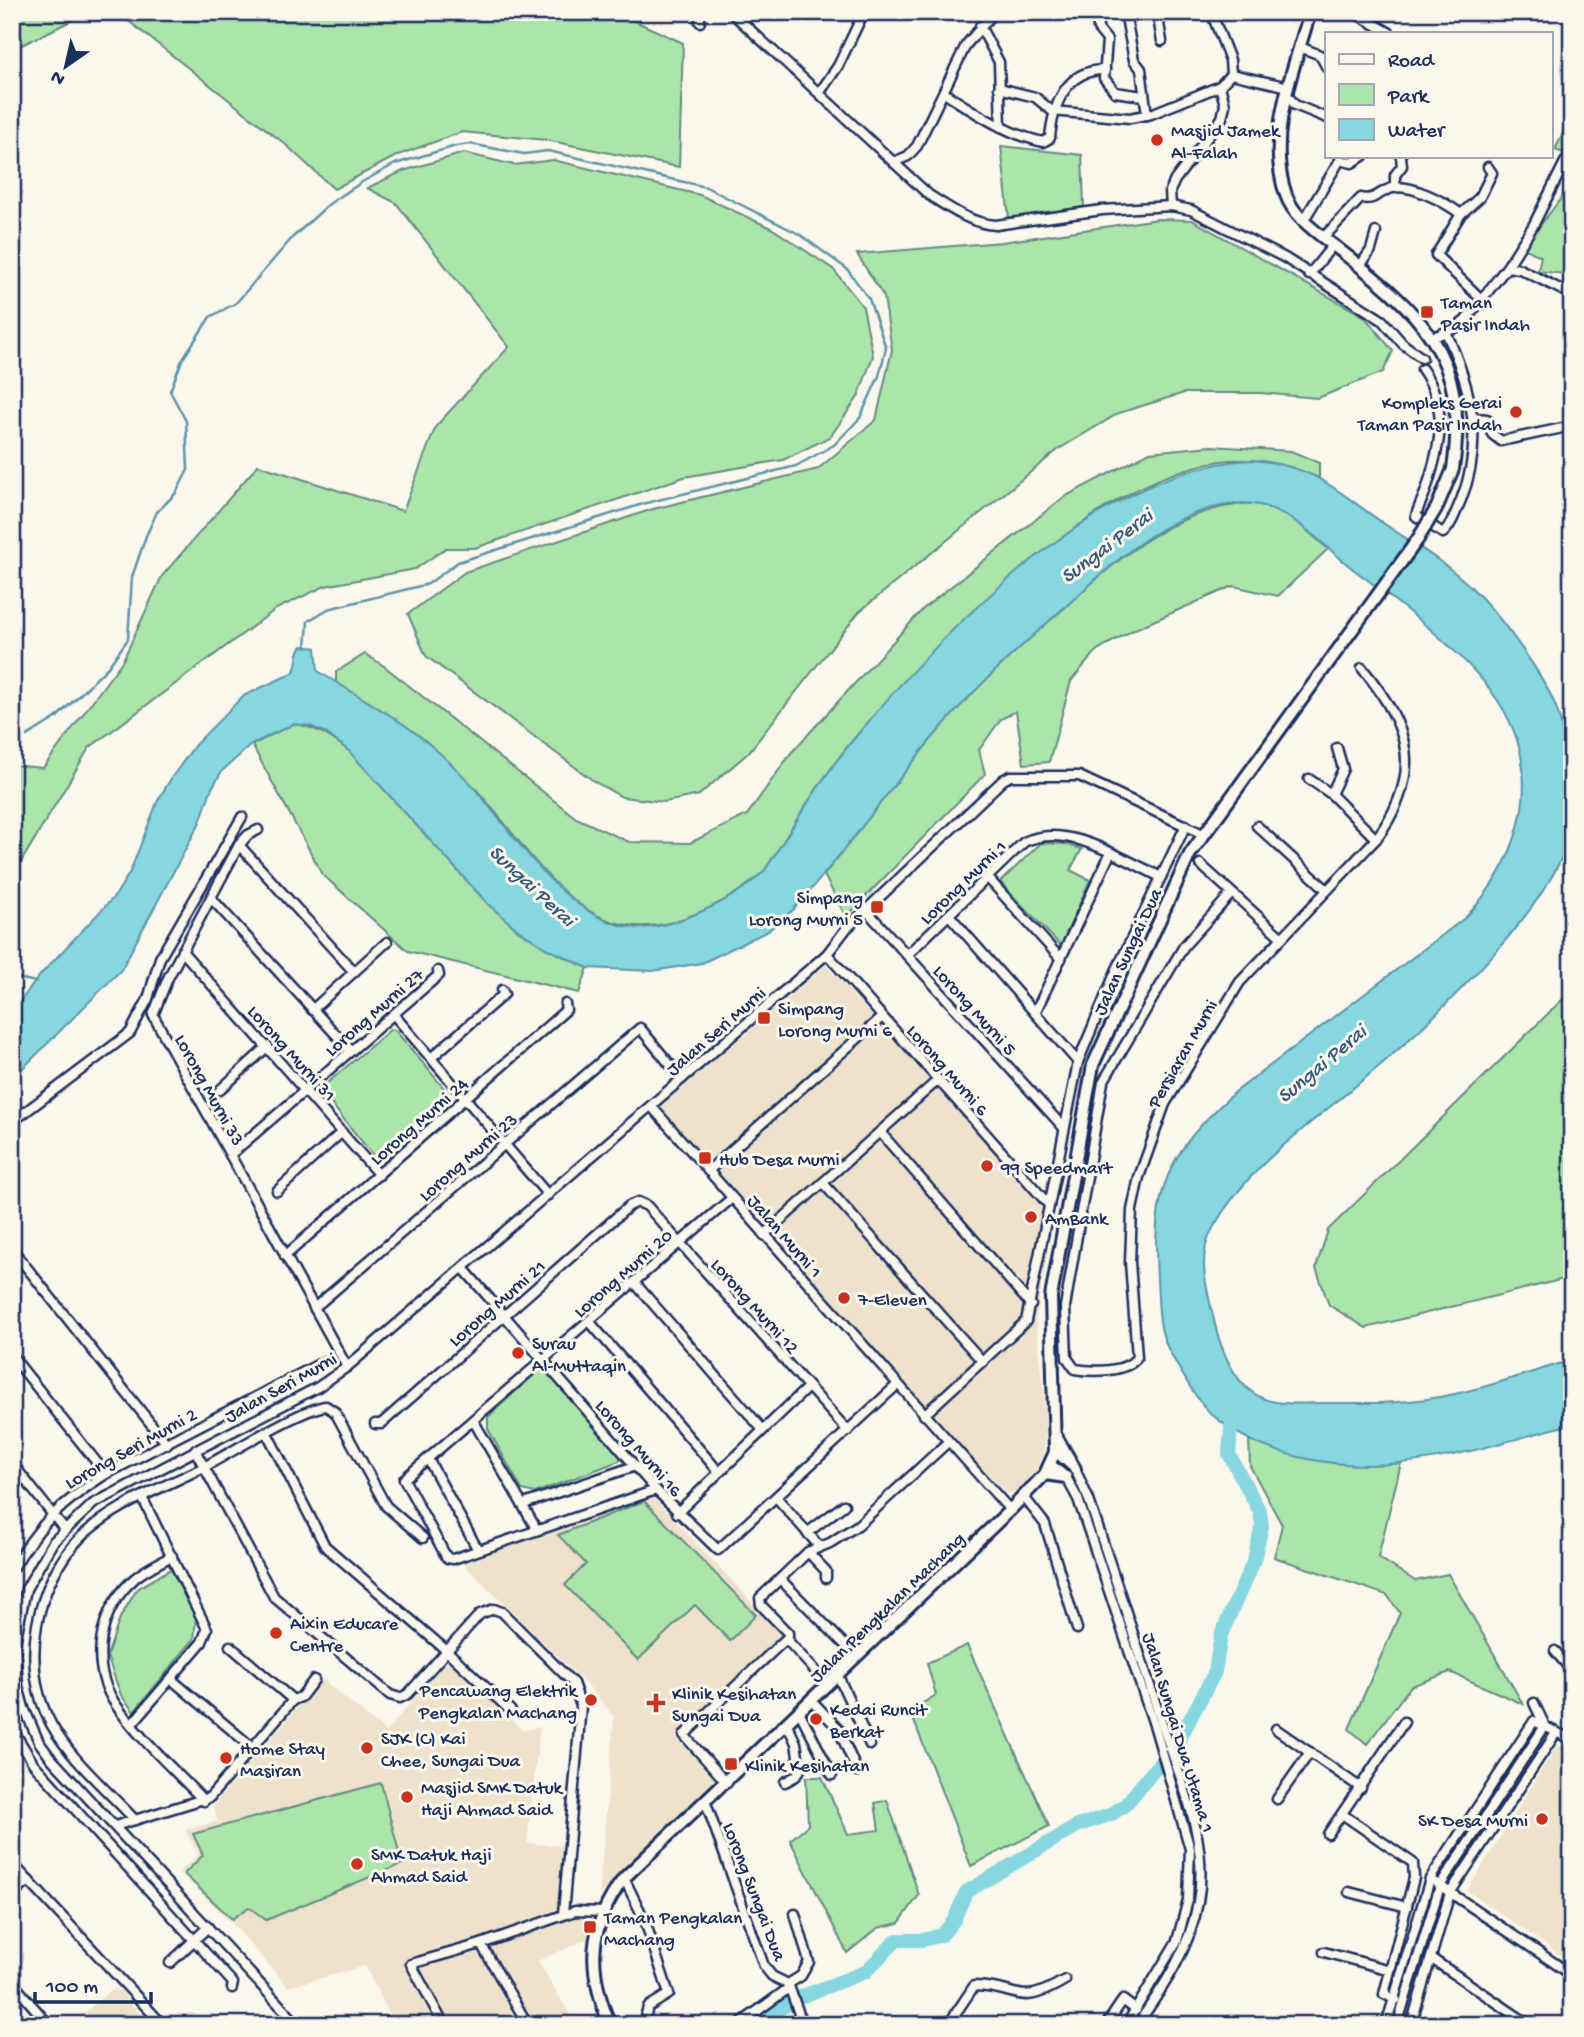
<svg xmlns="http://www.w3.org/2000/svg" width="1584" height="2037" font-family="'Gochi Hand',sans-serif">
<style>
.built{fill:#efe2cd}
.green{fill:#ace5aa;stroke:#648a84;stroke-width:2}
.water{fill:#86d7df;stroke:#5b94ab;stroke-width:2}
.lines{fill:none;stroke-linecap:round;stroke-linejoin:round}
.stream{stroke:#5b94ab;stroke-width:2.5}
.river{stroke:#86d7df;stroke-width:14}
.minor-casing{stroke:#1b2f5e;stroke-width:13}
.major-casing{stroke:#1b2f5e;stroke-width:16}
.minor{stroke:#fbf7ec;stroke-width:8}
.major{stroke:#fbf7ec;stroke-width:10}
.major-bridge-casing{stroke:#1b2f5e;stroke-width:16;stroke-linecap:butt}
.major-bridge{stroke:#fbf7ec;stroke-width:10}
.poi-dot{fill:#c8321e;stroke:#fbf7ec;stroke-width:2.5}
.labels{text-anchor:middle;stroke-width:6;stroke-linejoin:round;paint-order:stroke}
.poi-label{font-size:19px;fill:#1b2f5e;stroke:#fbf7ec;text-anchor:start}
.street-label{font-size:19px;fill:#1b2f5e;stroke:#fbf7ec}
.water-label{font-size:21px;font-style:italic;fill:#36597e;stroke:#fbf7ec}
</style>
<rect width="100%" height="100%" fill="#fbf7ec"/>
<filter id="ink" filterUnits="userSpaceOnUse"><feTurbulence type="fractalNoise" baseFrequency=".0143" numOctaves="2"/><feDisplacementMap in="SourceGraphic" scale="14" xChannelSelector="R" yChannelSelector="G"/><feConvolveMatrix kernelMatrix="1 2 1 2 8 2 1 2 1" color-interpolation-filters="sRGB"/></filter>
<g filter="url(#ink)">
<g class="built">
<polygon points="826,965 1052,1216 1036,1321 1046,1413 1044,1454 1034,1476 1018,1491 1007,1494 969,1455 660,1107"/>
<polygon points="651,1495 782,1634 675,1736 716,1781 599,1895 614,1717 591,1689 461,1562"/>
<polygon points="445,1663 453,1663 523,1731 540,1726 527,1843 572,1847 566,1919 582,1913 589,1923 587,1939 538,1961 576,2025 395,2025 365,1966 288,1987 232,1923 179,1872 199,1855 185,1830 218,1821 213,1806 322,1679 386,1732"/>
<polygon points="1566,1745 1572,1748 1572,1963 1467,1891 1556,1747"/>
<polygon points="120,1990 149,2025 70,2025 110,1991"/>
</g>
<g class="green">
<polygon points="12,12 89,12 12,50"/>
<polygon points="117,12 615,12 683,43 679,167 546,140 462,132 398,155 334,189 285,144"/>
<polygon points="1571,116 1572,116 1572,156 1555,150"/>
<polygon points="1001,146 1082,155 1084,207 1009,218"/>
<polygon points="464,153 514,165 553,160 700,195 773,229 833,269 863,307 873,356 858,397 830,437 783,460 684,477 475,548 446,548 415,569 325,586 276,609 89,748 12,877 12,765 43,768 123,660 162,576 258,465 403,511 436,426 509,347 396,203 367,188 403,171"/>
<polygon points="1572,184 1572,275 1538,271 1541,256 1523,248"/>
<polygon points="1158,219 1192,220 1365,317 1393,351 1383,372 1318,398 1260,393 1184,393 1119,413 1059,449 859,612 748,753 699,795 665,802 622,797 595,782 426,656 408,614 465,572 653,509 818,469 876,420 892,350 884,297 857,254 1002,242"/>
<path d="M1211 446 1291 451 1319 463V478C1293 467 1250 457 1221 461 1125 477 1049 546 980 609 937 648 895 689 858 734 822 776 795 824 765 870 743 892 717 906 688 917 581 959 534 850 472 785 432 743 386 713 336 683V672L365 654 384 666 576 818 629 842 690 843 747 815 791 753 924 608 1064 497 1150 452Z"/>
<path d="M1257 503 1295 520 1328 549 1278 596 1233 586 1135 629 1097 650 1071 681 1049 762 1024 764 1016 711 1001 719 979 750 985 774 846 917 824 875C865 824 904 770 947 721 982 681 1022 645 1062 610 1119 558 1176 505 1257 503Z"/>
<path d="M293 724C317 727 331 737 349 751L488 904 518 930 546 948 588 968 579 993 408 951 323 875 252 745Z"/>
<polygon points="1041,843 1065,844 1082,849 1070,870 1090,880 1061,946 1000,882"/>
<polygon points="1572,985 1572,1277 1366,1328 1329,1305 1316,1268 1328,1230 1565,997"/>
<polygon points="391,1029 395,1030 449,1094 448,1105 387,1158 376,1159 324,1095 326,1084"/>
<polygon points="540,1369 550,1370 622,1453 619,1461 535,1493 522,1490 488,1429 488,1417"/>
<path d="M1249 1440C1299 1459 1347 1465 1401 1463L1378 1557 1415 1581 1448 1574 1523 1704 1450 1672 1411 1686 1367 1744 1349 1729 1400 1613 1387 1595 1274 1557 1282 1525 1250 1466Z"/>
<polygon points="644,1501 756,1615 730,1641 695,1605 638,1660 565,1585 586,1564 558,1535"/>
<polygon points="171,1569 196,1618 194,1639 134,1712 121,1695 107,1656 120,1618 137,1589"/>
<polygon points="967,1645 1049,1826 971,1866 910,1711 936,1695 927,1663"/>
<polygon points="806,1777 822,1777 848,1834 879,1830 875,1803 887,1800 919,1895 899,1923 878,1928 847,1953 790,1840 808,1825"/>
<polygon points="381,1783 402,1864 266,1920 249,1907 232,1919 184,1874 203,1855 193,1834"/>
</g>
<path class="water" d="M1254 460C1317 466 1337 492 1386 525 1417 546 1448 564 1475 591 1500 616 1544 675 1556 707 1565 732 1567 759 1569 785 1571 800 1573 817 1570 832 1556 906 1423 1030 1364 1079 1311 1124 1248 1165 1213 1228 1196 1257 1207 1289 1214 1320 1219 1344 1232 1380 1255 1394 1274 1407 1301 1403 1324 1403 1358 1403 1393 1404 1427 1399 1476 1392 1524 1374 1572 1360V1424C1516 1438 1459 1458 1401 1463 1340 1470 1263 1458 1215 1417 1202 1407 1191 1389 1183 1375 1174 1360 1164 1344 1161 1327 1158 1312 1158 1295 1157 1279 1152 1189 1166 1154 1234 1093L1466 917C1525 854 1548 766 1491 691 1456 645 1399 604 1353 569 1316 540 1283 497 1232 504 1169 512 1120 557 1076 597 1031 637 987 676 947 721 893 782 848 850 793 910L768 931 702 963 653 971 588 968 546 948 518 930 488 904 349 751 326 733 310 726 293 724 252 744 222 771 211 790 200 822 121 970 12 1079V1012L41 974 115 896 130 872 158 800 172 777 195 745 243 696 293 673C299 664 295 652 302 646L316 648 318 671C357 696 399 717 434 748 448 761 463 774 475 789 512 832 559 907 616 924 641 932 664 926 688 917 717 906 743 892 765 870 795 824 822 776 858 734 947 626 1107 464 1254 460Z"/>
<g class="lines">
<g class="stream">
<polyline points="27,736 56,718 108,667 128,639 132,577 146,536 157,512 176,493 188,470 186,421 170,391 182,360 210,317 236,303 293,237 329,204 362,182 395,164 456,146 470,144 524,154 548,151 706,187 799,234 847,269 869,299 886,348 879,376 860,418 834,445 796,466 646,503 458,562 428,584 328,609 308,621 306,647"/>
<polyline points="12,977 36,982"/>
</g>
<polyline class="river" points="752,2025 800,1997 865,1972 897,1940 923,1940 942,1935 954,1920 966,1892 1077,1826 1112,1814 1126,1804 1179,1740 1215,1672 1221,1635 1254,1560 1262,1526 1260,1512 1229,1454 1231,1428 1239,1412"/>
<g class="minor-casing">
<g id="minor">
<polyline points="700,12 700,22"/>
<path d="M731 12 929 195C949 208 972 224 996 225L1102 210 1171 206 1191 210 1285 258 1382 320 1403 344 1422 358"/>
<polyline points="1097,12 1098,29 1107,40 1104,78 1115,92 1143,96"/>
<polyline points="1125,12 1134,60 1141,69 1147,115"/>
<polyline points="1157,12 1162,41"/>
<polyline points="1353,12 1390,33"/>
<polyline points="980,26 999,62 1001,127"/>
<polyline points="1300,47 1320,55 1327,68"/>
<polyline points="1231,74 1289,87"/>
<polyline points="999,88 1035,97 1052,111 1130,118 1151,114 1220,86"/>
<polyline points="820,92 838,66 864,12"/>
<path d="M944 93C976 113 1006 134 1043 142L1050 138C1053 105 1066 69 1105 70"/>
<polyline points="1287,95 1295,105 1327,118"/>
<polyline points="894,162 908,156 917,146 966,45 994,12"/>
<polyline points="1395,188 1395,175 1402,166 1401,157"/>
<polyline points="1171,206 1170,191 1175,180 1222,118 1225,105 1220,86 1231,74 1230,60 1211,12"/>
<polyline points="1304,220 1340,160 1352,163 1363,156"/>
<path d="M1323 238 1361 198C1374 202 1380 191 1392 188 1411 183 1446 203 1461 214"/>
<polyline points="1360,266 1371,250 1376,232"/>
<polyline points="1507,267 1520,269 1572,295"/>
<polyline points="1309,275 1333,245"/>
<polyline points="1481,299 1436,255 1461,214 1480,197 1492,173 1488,167"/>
<polyline points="1434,337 1457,327 1465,321 1507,267 1533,226 1565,162"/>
<path d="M1422 369C1450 409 1440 447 1426 490 1423 499 1418 507 1416 516L1443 533C1452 525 1456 511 1461 500 1485 440 1471 388 1446 332"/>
<polyline points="1475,418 1487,419 1492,434 1501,441 1572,426"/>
<polyline points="1309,779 1331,794 1376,839"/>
<polyline points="1331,794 1343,769 1337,748"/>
<polyline points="1257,826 1327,890"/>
<polyline points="258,830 248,835 239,845 168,978 153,1015 347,1367"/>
<polyline points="239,845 354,972"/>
<polyline points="1200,864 1282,938"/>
<polyline points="987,877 1061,959"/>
<path d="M1231 894 1184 946 1103 1082 1065 1307 1067 1358 1075 1369C1092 1372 1127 1373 1137 1357L1130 1262 1132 1210 1139 1177 1165 1104 1240 982 1376 839C1424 774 1411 727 1362 668"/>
<polyline points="211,898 351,1051"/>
<polyline points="866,910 1064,1128"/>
<polyline points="949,915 1078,1062"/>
<polyline points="182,951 379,1175"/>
<polyline points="827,954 1049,1205"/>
<path d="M907 955 1024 842C1066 821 1122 859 1161 877"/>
<polyline points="312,1010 387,942"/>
<polyline points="1035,1013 1110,854"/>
<polyline points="394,1015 548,1195"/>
<polyline points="431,1058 504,994 502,990"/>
<polyline points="220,1090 268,1046"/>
<polyline points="651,1106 1010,1510"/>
<polyline points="12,1122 130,1033 148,999 160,958 242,817"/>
<polyline points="880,1132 1031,1305"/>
<polyline points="230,1155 439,975 438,971"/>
<polyline points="708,1171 882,1017"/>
<polyline points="823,1183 983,1362"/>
<polyline points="277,1191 342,1132"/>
<polyline points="764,1235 938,1080"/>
<polyline points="12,1249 167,1444"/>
<polyline points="285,1256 566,1010 565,1004"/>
<polyline points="463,1268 656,1490 718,1550 897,1385"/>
<polyline points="634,1282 763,1430"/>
<polyline points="314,1308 640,1028 682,1079"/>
<polyline points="589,1321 719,1472"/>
<polyline points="12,1356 106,1474"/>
<polyline points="924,1415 1026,1321 1078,1062 1116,971 1186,825"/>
<polyline points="473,1420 537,1530"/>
<polyline points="375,1424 381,1424 629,1206 638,1202 647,1206 848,1431"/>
<polyline points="267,1433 325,1546 447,1651 511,1711"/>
<polyline points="195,1450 274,1597 390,1695 400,1698 408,1694 480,1614 494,1609 502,1612 573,1683 581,1706 563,1914"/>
<path d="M1055 1452 1075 1469 1089 1500C1114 1575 1139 1651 1163 1727 1182 1784 1209 1841 1198 1902 1190 1949 1164 1986 1137 2025"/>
<polyline points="428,1459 478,1550"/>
<polyline points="12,1463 64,1529"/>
<polyline points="1051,1464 1066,1477 1078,1499 1155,1728 1190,1849 1188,1900 1177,1941 1126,2025"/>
<polyline points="656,1490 453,1559 447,1558 404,1479 732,1198"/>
<polyline points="1024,1497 1045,1524 1077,1629"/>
<polyline points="777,1498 820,1547"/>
<polyline points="524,1504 635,1466"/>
<polyline points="677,1513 808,1387"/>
<polyline points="807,1533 844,1505"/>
<polyline points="808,1552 826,1571 826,1578"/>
<path d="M172 1556C159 1563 146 1569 135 1578 98 1610 89 1665 116 1705 140 1740 175 1770 204 1801"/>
<path d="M12 1570C38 1525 62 1502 106 1474L325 1361"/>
<polyline points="780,1579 846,1646"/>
<polyline points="230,1646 293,1700"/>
<polyline points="1555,1651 1572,1671"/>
<polyline points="838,1676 870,1745"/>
<polyline points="171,1679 253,1748"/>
<polyline points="828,1685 788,1641 788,1633 761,1605 760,1598 808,1552 830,1543 858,1525 948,1442"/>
<polyline points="812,1701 838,1728 857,1771"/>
<polyline points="1534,1703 1545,1726"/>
<polyline points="800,1713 832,1775"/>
<polyline points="132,1724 202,1642 207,1629 142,1497"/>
<polyline points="12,1728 33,1763 233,1983 232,1988"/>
<polyline points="1276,1729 1361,1788"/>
<polyline points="785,1782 796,1776 800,1770 796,1743 787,1724"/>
<polyline points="727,1783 684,1735 788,1637"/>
<polyline points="1277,1799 1310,1752"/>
<polyline points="706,1803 764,1966 772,1976 788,1984 801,1976 809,1962 795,1914"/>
<polyline points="1342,1814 1413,1863 1414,1878 1384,1994 1396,2000"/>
<path d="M135 1820C107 1790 71 1760 51 1724 19 1666 35 1582 82 1536 115 1505 162 1488 202 1468 229 1454 300 1409 326 1406L335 1412 386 1506 423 1538"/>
<polyline points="115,1826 210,1797 293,1700 301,1697 314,1680"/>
<polyline points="1328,1834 1404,1722"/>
<polyline points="12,1863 163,2025"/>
<polyline points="624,1878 645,1921 669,1994 648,2007 643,2025"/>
<polyline points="1436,1883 1572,1975"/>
<polyline points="1349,1892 1407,1907"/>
<polyline points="12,1895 29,1881"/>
<polyline points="481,1944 528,2025"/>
<polyline points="1324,1952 1390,1970"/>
<polyline points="1432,1959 1530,2025"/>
<polyline points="170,1963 208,1927"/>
<polyline points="12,1982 49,2025"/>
<polyline points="789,1986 803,2025"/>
<polyline points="298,2025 50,1757 39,1742 24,1708 18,1686 15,1643 26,1589 53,1542 93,1504 318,1387 347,1367 827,954 846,929 1003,780 1010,776 1079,776 1203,834"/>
<polyline points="444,2025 411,1964 481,1944 575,1911 603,1912"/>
<polyline points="738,2025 789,1988"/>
<path d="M948 2025 974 1986C1022 1987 1016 2009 1065 1980"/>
<polyline points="1106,2025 1123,2000 1136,2010"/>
<polyline points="1386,2025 1430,1879 1534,1721 1572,1740"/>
<polyline points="1397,2025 1440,1886 1545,1726"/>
<polyline points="1411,2025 1450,1893 1556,1733"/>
</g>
</g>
<g class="major-casing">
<g id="major">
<path d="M1310 12C1294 69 1265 136 1286 195 1294 218 1319 234 1337 248 1420 313 1470 354 1453 469"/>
<polyline points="1056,1436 1075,1469"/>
<polyline points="1045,1474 1066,1477"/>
<path d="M610 2025C587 1970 587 1927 624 1878L1010 1510 1045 1474 1055 1452 1051 1297 1093 1065 1190 854 1418 539"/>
</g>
</g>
<use href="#minor" class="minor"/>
<use href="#major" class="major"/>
<g class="major-bridge-casing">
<polyline id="major-bridge" points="1418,539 1437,507 1453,469"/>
</g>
<use href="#major-bridge" class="major-bridge"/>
</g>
</g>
<g class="poi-dot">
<circle cx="1157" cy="140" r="7"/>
<rect x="1420" y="305" width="14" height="14" rx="3.5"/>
<circle cx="1516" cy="412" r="7"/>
<rect x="870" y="900" width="14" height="14" rx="3.5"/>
<rect x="757" y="1011" width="14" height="14" rx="3.5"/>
<rect x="698" y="1151" width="14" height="14" rx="3.5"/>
<circle cx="987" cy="1166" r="7"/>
<circle cx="1031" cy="1217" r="7"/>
<circle cx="844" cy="1298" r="7"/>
<circle cx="518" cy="1353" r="7"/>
<circle cx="276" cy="1633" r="7"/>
<circle cx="591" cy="1700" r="7"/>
<path d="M652.5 1692.5h7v7h7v7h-7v7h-7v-7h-7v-7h7z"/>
<circle cx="816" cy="1719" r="7"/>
<circle cx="367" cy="1748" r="7"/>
<circle cx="226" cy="1758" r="7"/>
<rect x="724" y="1757" width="14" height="14" rx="3.5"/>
<circle cx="407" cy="1797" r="7"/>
<circle cx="1542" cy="1819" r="7"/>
<circle cx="357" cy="1864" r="7"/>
<rect x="583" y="1920" width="14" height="14" rx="3.5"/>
</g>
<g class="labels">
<g class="poi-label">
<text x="1171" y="136">Masjid Jamek<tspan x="1171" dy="22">Al-Falah</tspan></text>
<text x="1441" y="308">Taman<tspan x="1441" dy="22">Pasir Indah</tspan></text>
<text x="1502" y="408" text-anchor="end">Kompleks Gerai<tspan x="1502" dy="22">Taman Pasir Indah</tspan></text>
<text x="863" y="903" text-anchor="end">Simpang<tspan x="863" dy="22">Lorong Murni 5</tspan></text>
<text x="778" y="1014">Simpang<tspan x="778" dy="22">Lorong Murni 6</tspan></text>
<text x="719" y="1165">Hub Desa Murni</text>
<text x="1001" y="1173">99 Speedmart</text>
<text x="1045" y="1224">AmBank</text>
<text x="858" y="1305">7-Eleven</text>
<text x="532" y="1349">Surau<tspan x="532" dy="22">Al-Muttaqin</tspan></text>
<text x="290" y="1629">Aixin Educare<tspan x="290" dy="22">Centre</tspan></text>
<text x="577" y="1696" text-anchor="end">Pencawang Elektrik<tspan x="577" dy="22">Pengkalan Machang</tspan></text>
<text x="672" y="1699">Klinik Kesihatan<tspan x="672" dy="22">Sungai Dua</tspan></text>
<text x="830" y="1715">Kedai Runcit<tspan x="830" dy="22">Berkat</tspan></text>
<text x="381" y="1744">SJK (C) Kai<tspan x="381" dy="22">Chee, Sungai Dua</tspan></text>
<text x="240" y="1754">Home Stay<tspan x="240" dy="22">Masiran</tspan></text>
<text x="745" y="1771">Klinik Kesihatan</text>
<text x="421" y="1793">Masjid SMK Datuk<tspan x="421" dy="22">Haji Ahmad Said</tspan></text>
<text x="1528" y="1826" text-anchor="end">SK Desa Murni</text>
<text x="371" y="1860">SMK Datuk Haji<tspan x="371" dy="22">Ahmad Said</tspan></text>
<text x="604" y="1923">Taman Pengkalan<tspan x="604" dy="22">Machang</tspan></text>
</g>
<g class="street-label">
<text transform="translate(962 881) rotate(-44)" y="7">Lorong Murni 1</text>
<text transform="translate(1126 951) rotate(-65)" y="7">Jalan Sungai Dua</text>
<text transform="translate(976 1009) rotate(48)" y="7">Lorong Murni 5</text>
<text transform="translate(373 1011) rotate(-41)" y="7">Lorong Murni 27</text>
<text transform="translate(715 1030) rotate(-41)" y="7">Jalan Seri Murni</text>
<text transform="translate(293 1052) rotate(48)" y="7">Lorong Murni 31</text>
<text transform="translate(1181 1053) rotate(-60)" y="7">Persiaran Murni</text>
<text transform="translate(949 1069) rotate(49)" y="7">Lorong Murni 6</text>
<text transform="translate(211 1089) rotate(61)" y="7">Lorong Murni 33</text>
<text transform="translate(418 1120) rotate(-41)" y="7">Lorong Murni 24</text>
<text transform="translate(467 1156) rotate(-41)" y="7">Lorong Murni 23</text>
<text transform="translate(786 1235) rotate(49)" y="7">Jalan Murni 1</text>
<text transform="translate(622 1272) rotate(-41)" y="7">Lorong Murni 20</text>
<text transform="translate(496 1302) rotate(-41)" y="7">Lorong Murni 21</text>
<text transform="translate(756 1305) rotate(48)" y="7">Lorong Murni 12</text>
<text transform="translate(280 1386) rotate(-29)" y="7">Jalan Seri Murni</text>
<text transform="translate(130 1447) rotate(-29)" y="7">Lorong Seri Murni 2</text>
<text transform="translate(640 1447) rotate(49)" y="7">Lorong Murni 16</text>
<text transform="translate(886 1606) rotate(-44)" y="7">Jalan Pengkalan Machang</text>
<text transform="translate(1180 1732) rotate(73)" y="7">Jalan Sungai Dua Utama 1</text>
<text transform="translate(756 1891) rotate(69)" y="7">Lorong Sungai Dua</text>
</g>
<g class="water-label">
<text transform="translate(1106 545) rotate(-37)" y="7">Sungai Perai</text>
<text transform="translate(533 885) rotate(43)" y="7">Sungai Perai</text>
<text transform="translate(1321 1063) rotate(-40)" y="7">Sungai Perai</text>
</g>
</g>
<rect width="1584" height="2037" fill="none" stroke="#fbf7ec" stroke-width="42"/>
<rect x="21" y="21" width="1542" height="1995" fill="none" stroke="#1b2f5e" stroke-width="2.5" filter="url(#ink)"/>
<rect x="1325" y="32" width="228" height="126" fill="#fbf7ec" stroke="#a1a7b3" stroke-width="2"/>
<rect x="1339" y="54" width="35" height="10" fill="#fbf7ec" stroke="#a1a7b3" stroke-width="2"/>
<text x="1388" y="66" font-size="21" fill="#1b2f5e">Road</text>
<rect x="1339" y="84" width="35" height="21" fill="#ace5aa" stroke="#a1a7b3" stroke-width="2"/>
<text x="1388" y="102" font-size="21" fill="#1b2f5e">Park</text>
<rect x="1339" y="119" width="35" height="21" fill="#86d7df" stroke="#a1a7b3" stroke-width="2"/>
<text x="1388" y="136" font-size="21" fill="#1b2f5e">Water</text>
<g transform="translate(66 66) rotate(214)" stroke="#fbf7ec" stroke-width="5" paint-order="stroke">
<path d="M0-5L12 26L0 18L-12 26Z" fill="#1b2f5e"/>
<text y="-10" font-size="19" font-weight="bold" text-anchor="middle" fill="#1b2f5e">N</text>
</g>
<path d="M35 1992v10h116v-10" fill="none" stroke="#1b2f5e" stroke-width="3.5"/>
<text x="46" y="1992" font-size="21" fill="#1b2f5e" stroke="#fbf7ec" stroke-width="5" paint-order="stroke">100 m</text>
</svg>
